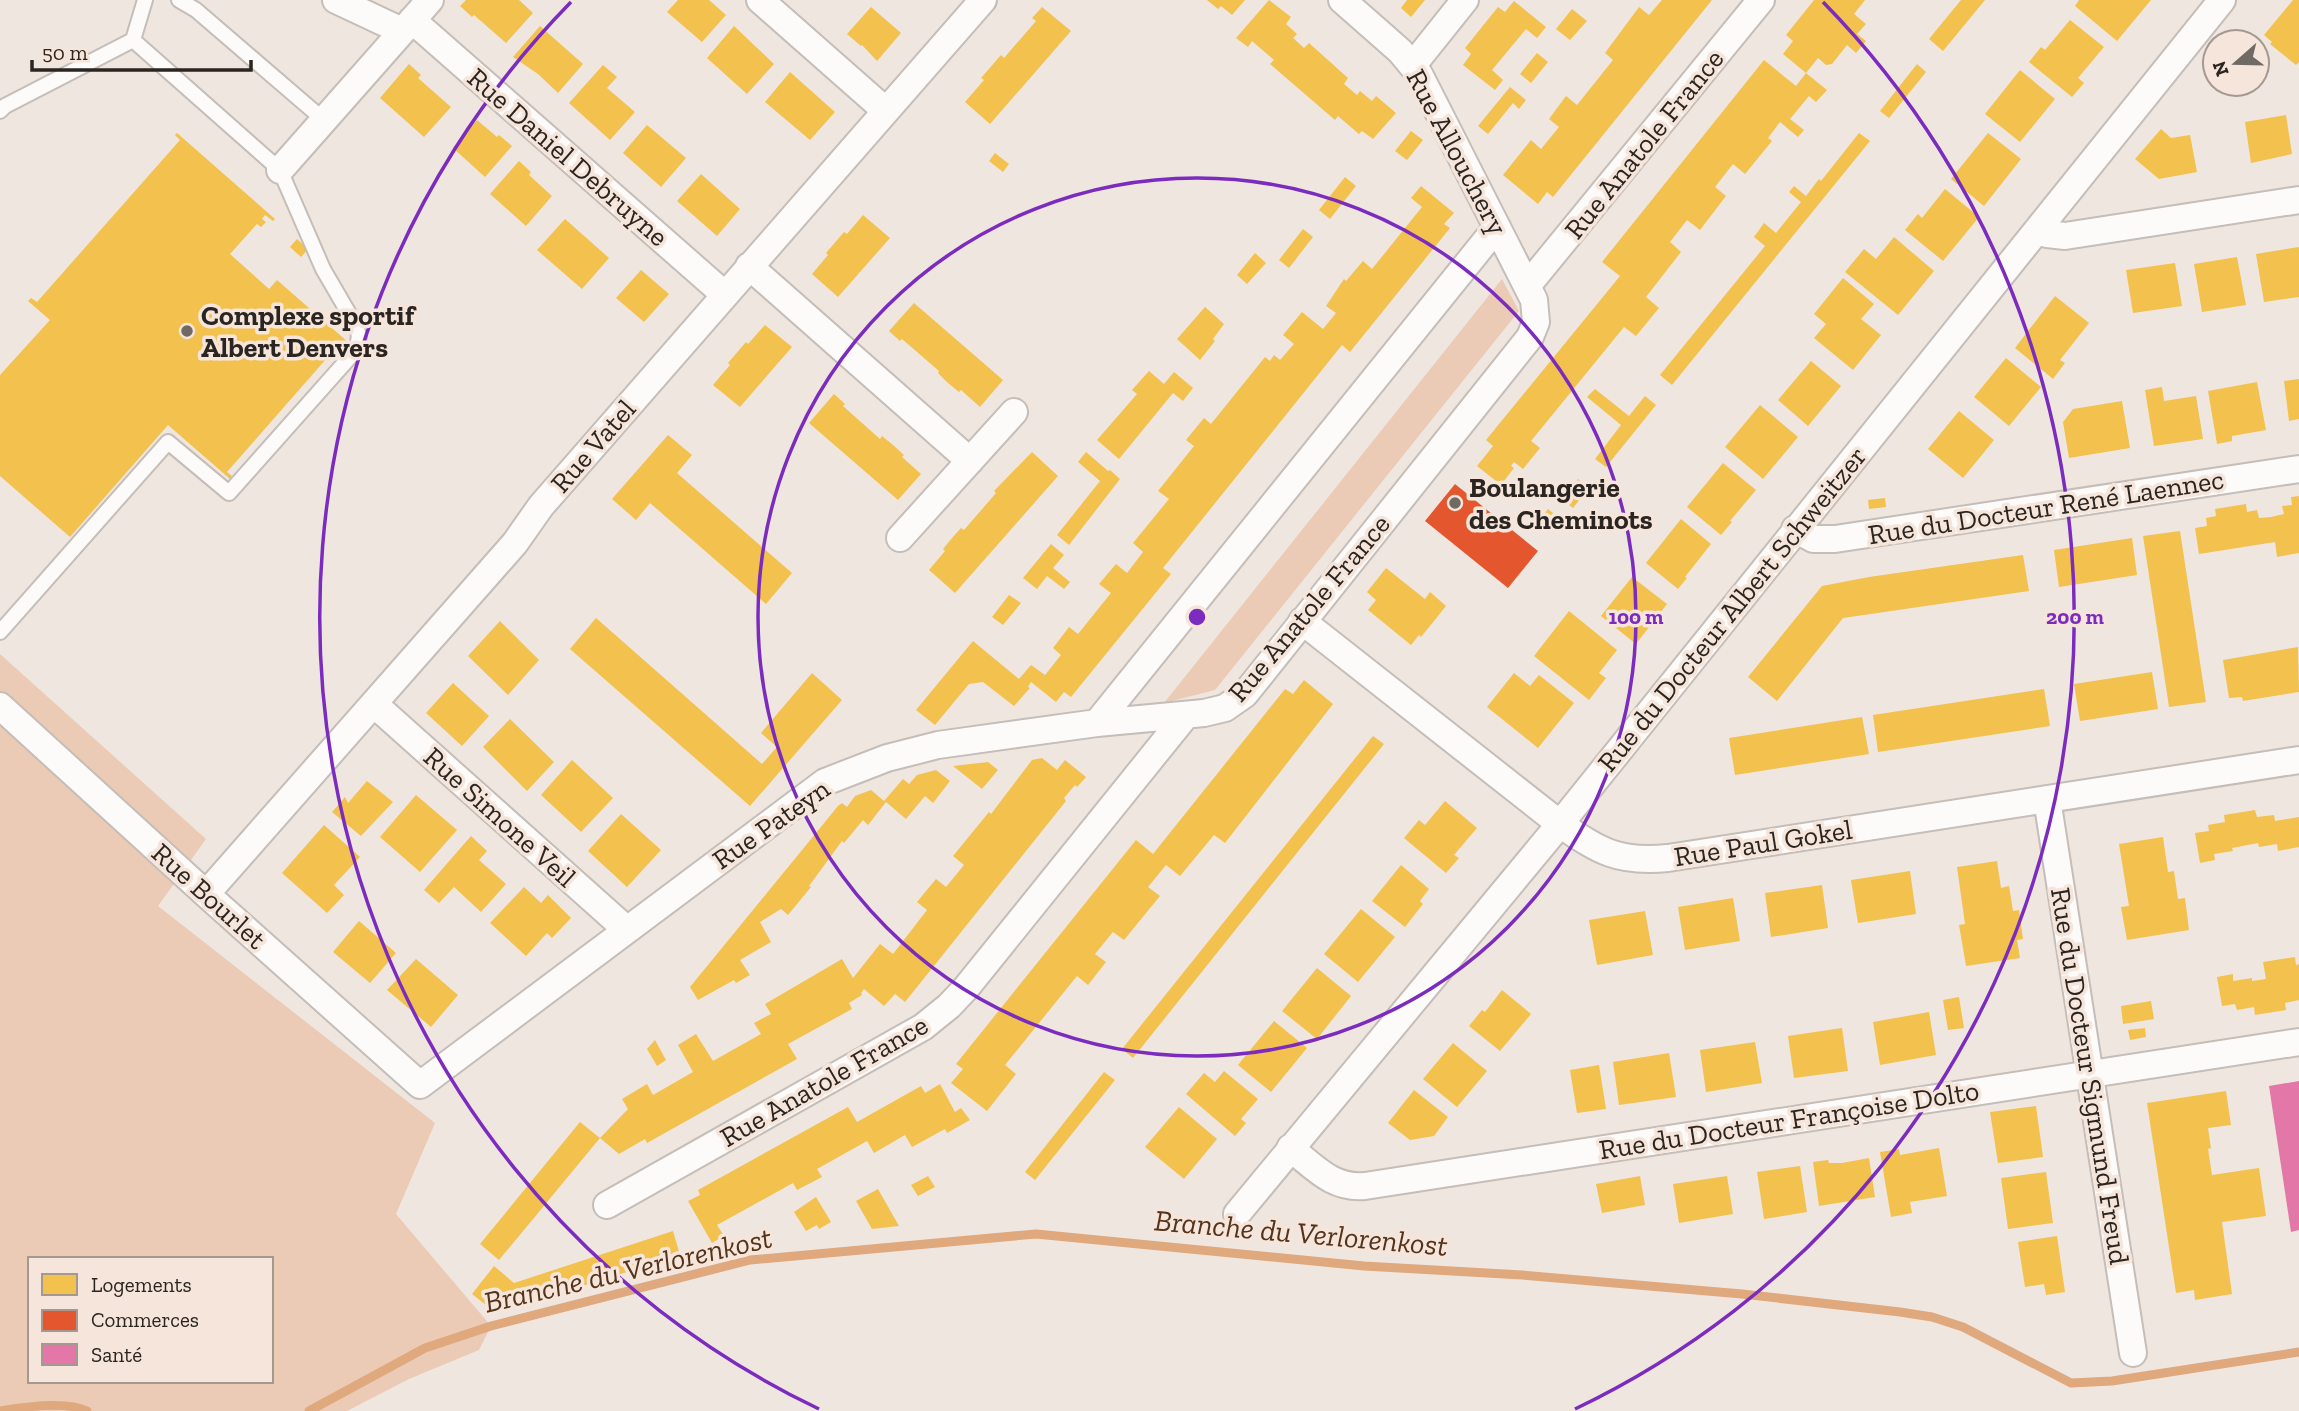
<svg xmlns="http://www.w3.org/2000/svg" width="2299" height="1411" font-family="'Zilla Slab',serif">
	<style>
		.green { fill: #ebcbb5; fill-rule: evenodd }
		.homes { fill: #f2c14e }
		.shops { fill: #e4572e }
		.health { fill: #e377a8 }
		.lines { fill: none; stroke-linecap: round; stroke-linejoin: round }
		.stream { stroke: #e0a87d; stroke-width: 9 }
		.service-casing { stroke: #c4bdb8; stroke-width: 18 }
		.minor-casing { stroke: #c4bdb8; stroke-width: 30 }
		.service { stroke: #fdfbfa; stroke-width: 14 }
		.minor { stroke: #fdfbfa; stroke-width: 26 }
		.ring { fill: none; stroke: #7b2cbf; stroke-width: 3.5 }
		.poi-dot { fill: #706964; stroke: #f5e5da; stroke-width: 2.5 }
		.labels { text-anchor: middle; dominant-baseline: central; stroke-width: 7; stroke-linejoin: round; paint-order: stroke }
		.street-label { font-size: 28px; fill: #2b2521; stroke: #f5e5da }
		.poi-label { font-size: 28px; font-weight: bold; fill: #2b2521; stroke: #f5e5da; text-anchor: start }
		.water-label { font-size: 30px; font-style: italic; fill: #53331b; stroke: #f5e5da }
		.centre { fill: #7b2cbf; stroke: #f5e5da; stroke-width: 3.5 }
		.ring-label { font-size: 21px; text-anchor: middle; font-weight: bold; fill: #7b2cbf; stroke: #f5e5da; stroke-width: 7; stroke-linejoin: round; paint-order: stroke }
	</style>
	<rect width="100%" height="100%" fill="#efe6e0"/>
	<path class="green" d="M1502 279 1519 311 1215 690 1164 703Z
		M0 654 206 839 158 906 435 1123 396 1214 491 1326 479 1350 409 1379 347 1411H0ZM30 1259H271V1381H30Z"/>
	<path class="homes" d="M466 0H519L533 13 506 43 474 15 472 17 460 6Z
		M678 0H709L726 15 702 42 667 12Z
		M1207 0H1245L1232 15 1221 6 1218 9Z
		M1269 0 1291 17 1286 24 1297 34 1293 38 1304 48 1309 43 1348 78 1344 84 1357 95 1360 91 1372 101 1376 96 1396 113 1373 139 1362 131 1359 134 1338 116 1335 120 1270 64 1274 60 1252 41 1248 47 1236 38Z
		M1407 0H1425L1411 17 1401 8Z
		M1662 0H1712L1553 197 1547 192 1538 204 1503 175 1531 140 1541 149 1559 127 1549 119 1566 96 1577 105 1613 60 1605 53 1639 7 1649 15Z
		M1814 0H1865L1854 14 1866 24 1857 34 1866 41 1856 53 1847 45 1832 64 1826 65 1818 58 1806 73 1783 54 1793 41 1786 35Z
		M1961 0H1985L1943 51 1929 39Z
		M2079 0H2151L2117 41 2075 6Z
		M2293 0H2299V62L2296 65 2270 44 2272 42 2264 35Z
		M1514 1 1546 27 1537 38 1526 29 1492 70 1503 80 1495 90 1463 65 1471 54 1465 48 1498 7 1505 12Z
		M871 7 901 33 877 61 862 45 861 46 847 34Z
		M1042 7 1071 31 990 124 965 102 984 80 981 78 1001 55 1004 58 1036 21 1032 18Z
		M1572 9 1587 21 1570 40 1556 29Z
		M2070 20 2104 47 2078 78 2084 83 2072 97 2029 62 2041 47 2045 50Z
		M540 26 583 64 558 93 538 74 513 57Z
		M734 26 774 64 747 94 707 58Z
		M1537 53 1548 62 1531 83 1520 74Z
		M1764 60 1796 86 1806 73 1827 90 1816 102 1809 96 1790 119 1804 130 1798 137 1780 122 1768 138 1772 141 1745 174 1733 164 1715 187 1726 196 1700 230 1687 220 1670 242 1681 252 1646 297 1659 308 1636 336 1624 327 1531 441 1540 448 1523 469 1514 462 1511 466 1514 468 1501 485 1477 466 1493 446 1486 440 1620 276 1602 262Z
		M409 64 421 75 418 78 451 107 424 137 380 98Z
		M1917 64 1926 72 1889 118 1880 111Z
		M603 65 617 77 607 88 635 112 610 140 569 103Z
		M2020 70 2055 99 2020 142 1985 114Z
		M790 72 835 112 810 140 765 102Z
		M1510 87 1526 100 1519 109 1513 103 1488 134 1478 126Z
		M2286 115 2292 154 2251 163 2245 122Z
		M477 120 497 137 499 135 512 146 485 177 453 148Z
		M647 125 686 158 661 187 623 153Z
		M2161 129 2171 138 2190 135 2197 172 2159 179 2135 159Z
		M1411 131 1423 140 1407 160 1395 151Z
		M177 133 275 219 273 221 265 215 262 219 266 222 261 227 257 224 230 254 269 289 277 280 349 343 347 347 341 342 227 472 232 476 230 479 168 425 70 537 0 476V375L50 320 28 301 31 298 37 302 180 140 175 135Z
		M1859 133 1870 141 1672 385 1660 375 1765 246 1754 237 1764 223 1776 233 1801 202 1789 192 1794 186 1806 196 1819 179 1821 181Z
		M1988 133 2021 159 1984 206 1951 179Z
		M995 153 1009 164 1003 172 989 161Z
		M519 161 531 172 529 175 552 196 526 226 490 194Z
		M701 174 740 209 717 236 677 201Z
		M1345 177 1356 186 1330 219 1319 210Z
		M1421 186 1454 213 1444 224 1450 228 1350 352 1342 345 1163 568 1171 574 1071 697 1064 692 1056 702 1031 682 1028 687 1030 688 1014 706 983 682 969 684 935 725 916 710 973 641 1019 679 1031 665 1045 675 1061 655 1053 648 1069 627 1078 634 1111 593 1099 584 1116 564 1127 573 1143 552 1133 543 1169 499 1158 491 1194 446 1186 440 1204 418 1211 424 1265 357 1270 361 1274 355 1280 360 1294 344 1283 335 1302 312 1323 329 1336 313 1326 306 1344 279 1346 281 1363 261 1372 269 1422 207 1411 198Z
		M1945 189 1979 217 1943 261 1905 230 1918 214 1922 218Z
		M863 215 890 238 838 297 812 274 828 255 826 253 844 232 847 234Z
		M565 219 609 258 582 289 537 250Z
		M1303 229 1313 237 1289 268 1279 260Z
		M1894 237 1934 271 1898 315 1845 272 1864 249 1876 259Z
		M297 239 308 249 301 257 290 247Z
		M2299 247V297L2264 302 2256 254Z
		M1255 253 1266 263 1247 284 1237 275Z
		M2237 257 2246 305 2202 312 2194 264Z
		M2175 263 2182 306 2133 313 2126 270Z
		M641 270 669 294 644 322 616 298Z
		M1843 278 1874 304 1861 319 1881 335 1853 370 1814 338 1826 324 1814 314Z
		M2055 296 2089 323 2060 360 2065 363 2053 379 2015 348Z
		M914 303 1003 380 980 407 961 390 959 392 948 383 938 373 939 371 902 339 900 341 889 331Z
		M1205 307 1224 324 1213 339 1215 341 1200 360 1177 339Z
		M765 325 792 347 740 407 713 385 730 365 728 363 746 342 748 344Z
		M2006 358 2041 387 2009 426 1974 397Z
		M1811 361 1841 386 1808 426 1778 400Z
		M1149 371 1164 384 1174 372 1193 388 1183 401 1173 393 1119 459 1097 440 1137 394 1132 390Z
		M2299 379V419L2289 421 2284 381Z
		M2257 382 2266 430 2232 436V441L2217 444 2208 391Z
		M2162 387 2164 401 2196 396 2203 439 2154 446 2145 390Z
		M1595 389 1629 416 1645 396 1656 405 1606 467 1595 459 1621 425 1587 397Z
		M834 394 845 404 843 406 880 439 882 436 893 445 904 455 902 457 921 474 898 500 809 423Z
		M2122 401 2130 448 2069 458 2063 422 2073 409Z
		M1760 405 1798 437 1763 479 1725 447Z
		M1959 411 1994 440 1963 478 1928 449Z
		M668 435 692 455 677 473 792 573 766 604 650 503 636 520 612 499Z
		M1032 452 1058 476 955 593 929 570 945 551 943 549 952 538 961 528 964 530 996 493 994 491Z
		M1086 452 1108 471 1110 470 1120 479 1069 545 1057 535 1100 481 1078 462Z
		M1723 463 1756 490 1730 521 1732 522 1721 535 1687 507Z
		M1578 479 1589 488 1573 508 1562 500Z
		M2299 496V553L2277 557 2275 542 2199 554 2195 528 2207 526 2206 518 2216 516 2215 509 2246 504 2247 512 2257 510 2259 518 2271 517 2284 514 2282 506 2292 505 2291 497Z
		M1885 498 1886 507 1869 509 1868 500Z
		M1548 509 1563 521 1556 529 1541 518Z
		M1681 519 1711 544 1685 577 1687 578 1678 589 1646 563Z
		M2180 531 2206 702 2169 707 2143 536Z
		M2132 538 2137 575 2059 587 2054 550Z
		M1051 544 1064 555 1053 568 1070 582 1064 589 1047 576 1037 589 1023 578Z
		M2023 555 2029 591 1843 618 1777 701 1748 677 1822 586 1869 577Z
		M1386 568 1425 599 1430 592 1446 606 1421 637 1419 635 1411 645 1368 610 1376 600 1367 592Z
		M1632 577 1667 604 1636 644 1601 616Z
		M1009 595 1021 603 1003 625 992 617Z
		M1569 611 1617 650 1599 673 1606 678 1589 700 1534 656Z
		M596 618 762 764 777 747 761 733 812 673 842 700 750 806 570 649Z
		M500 621 539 660 508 695 468 656Z
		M2298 647 2299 692 2243 701 2242 697 2229 698 2223 660Z
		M2152 672 2158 709 2080 721 2074 684Z
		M1514 673 1530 686 1539 675 1574 703 1538 748 1487 707Z
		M1304 680 1333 704 1225 843 1214 835 1180 876 1166 865 1148 887 1160 896 1124 940 1113 932 1095 954 1106 962 1088 985 1077 976 1005 1065 1016 1074 987 1111 951 1083 963 1069 956 1064 1136 840 1153 854 1285 689 1293 694Z
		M453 683 489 716 462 746 426 713Z
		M2044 689 2050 726 1878 752 1873 715Z
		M1862 717 1869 754 1735 775 1729 738Z
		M510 719 554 762 527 791 483 747Z
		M1373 736 1384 744 1133 1058 1122 1049Z
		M1042 758 1057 770 1065 760 1086 777 1077 787 1075 785 1064 798 1066 801 905 1002 895 994 884 1006 864 989 861 993 862 995 849 1003 852 1009 788 1044 797 1059 647 1143 645 1139 619 1154 600 1138 628 1109 622 1099 647 1084 653 1095 693 1072 678 1045 696 1034 713 1061 761 1034 754 1023 771 1014 765 1004 842 959 853 978 880 944 893 954 927 910 917 902 936 879 946 887 964 865 953 856 989 812 991 814 1032 760Z
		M572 760 613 798 581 832 541 795Z
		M988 762 998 770 982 789 953 766Z
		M936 770 950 781 933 803 925 796 906 819 886 802 868 825 863 820 844 843 842 841 809 886 811 887 788 915 781 909 760 922 771 942 740 960 750 975 736 983 734 980 698 1000 690 987 838 806 842 803 847 807 855 796 871 790 884 801 903 779 909 784 917 775Z
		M367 781 393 802 361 836 332 812 345 797 348 803Z
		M416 795 457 830 420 872 380 837Z
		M1445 801 1477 828 1454 855 1459 858 1446 873 1404 838 1419 820 1425 825Z
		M2255 810 2257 817 2274 815 2275 821 2299 817V847L2278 851 2277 844 2259 847 2258 843 2232 848 2233 851 2214 854 2215 860 2200 863 2195 833 2209 831 2208 825 2225 822 2224 815Z
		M621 814 661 850 627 887 588 851Z
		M324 825 360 857 334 885 344 895 327 913 282 873Z
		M471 836 487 851 479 860 506 884 481 912 454 887 439 903 424 890Z
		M2163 837 2168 872 2174 871 2178 899 2185 898 2189 930 2127 940 2121 907 2129 906 2119 844Z
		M1997 861 2001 888 2009 886 2013 911 2019 910 2023 939 2017 940 2020 958 1966 966 1959 925 1965 924 1957 867Z
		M1401 865 1429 889 1420 901 1423 904 1405 927 1372 901Z
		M1910 871 1916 914 1858 923 1851 880Z
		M1822 885 1828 928 1771 937 1765 893Z
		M524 887 541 903 548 895 571 918 552 938 547 933 526 956 490 923Z
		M1733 898 1740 941 1685 950 1678 907Z
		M1361 909 1395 937 1358 982 1324 954Z
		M1645 911 1653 955 1597 965 1589 920Z
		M359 921 396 953 370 983 333 952Z
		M2295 957 2296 965 2299 964V1000L2285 1003 2286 1010 2255 1015 2254 1007 2237 1010 2235 1004 2222 1006 2217 977 2233 974V981L2252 978V981L2266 979 2263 962Z
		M416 959 458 995 431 1027 387 990Z
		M1317 968 1351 996 1317 1039 1282 1011Z
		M1502 990 1531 1014 1500 1051 1469 1026 1482 1010 1485 1012Z
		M1959 997 1964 1028 1948 1030 1943 1000Z
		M2151 1001 2154 1019 2123 1024 2121 1006Z
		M1929 1012 1936 1055 1880 1065 1873 1022Z
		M1274 1021 1307 1048 1271 1092 1238 1065Z
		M1842 1028 1848 1071 1794 1078 1788 1036Z
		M2145 1028 2146 1037 2130 1040 2128 1030Z
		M655 1040 666 1060 657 1066 647 1049Z
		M1755 1042 1762 1083 1706 1092 1700 1050Z
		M1453 1043 1487 1071 1457 1107 1423 1079Z
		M1669 1053 1676 1097 1619 1105 1613 1062Z
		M1599 1065 1606 1109 1577 1113 1570 1070Z
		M1224 1071 1258 1099 1241 1119 1246 1123 1235 1136 1186 1094 1204 1073 1215 1082Z
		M1104 1072 1115 1080 1035 1180 1025 1172Z
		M940 1084 955 1112 961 1108 970 1120 947 1133 945 1129 912 1147 905 1135 874 1153 867 1141 817 1169 822 1177 797 1190 793 1183 717 1225 724 1236 712 1243 688 1201 700 1195 698 1190 848 1107 857 1122 921 1086 925 1093Z
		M1414 1090 1448 1117 1434 1136 1410 1140 1388 1123Z
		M2226 1091 2231 1125 2208 1128 2211 1148 2208 1149 2212 1175 2259 1168 2266 1216 2222 1222 2232 1294 2195 1300 2194 1290 2176 1293 2147 1103Z
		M2036 1106 2043 1157 1998 1163 1990 1112Z
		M1179 1107 1217 1139 1184 1179 1145 1147Z
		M580 1122 600 1138 499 1260 480 1244Z
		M1939 1148 1947 1196 1910 1202 1912 1213 1891 1217 1880 1152 1899 1149 1900 1155Z
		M1869 1158 1875 1197 1819 1206 1813 1162 1828 1160 1829 1163H1842Z
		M1800 1166 1807 1212 1764 1219 1757 1172Z
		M2046 1172 2053 1223 2008 1229 2001 1178Z
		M928 1176 935 1187 918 1196 911 1185Z
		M1640 1176 1645 1205 1602 1213 1596 1184Z
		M1727 1176 1733 1214 1679 1223 1673 1184Z
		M878 1189 899 1226 872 1229 856 1201Z
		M816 1197 831 1222 819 1229 817 1225 806 1231 794 1212Z
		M673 1231 680 1255 508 1310 499 1302 492 1310 472 1294 494 1266 514 1283Z
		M2057 1236 2065 1292 2046 1295 2044 1284 2025 1287 2018 1242Z"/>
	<path class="shops" d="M1455 484 1538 551 1508 588 1425 521Z"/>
	<path class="health" d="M2299 1081V1230L2291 1232 2269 1086Z"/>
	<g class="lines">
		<path class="stream" d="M0 1411C23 1407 67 1401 87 1411
			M309 1411 425 1348 491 1326 750 1260 1036 1234 1364 1266 1522 1275 1742 1294 1900 1312 1932 1317 1963 1327 2071 1383 2112 1381 2299 1352"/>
		<g class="service-casing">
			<path id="service" d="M179 0 196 10 325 121
				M133 40 145 0
				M0 111 5 106 133 40 280 170 323 269 355 324 359 335 357 349 229 493 168 442 0 632"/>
		</g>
		<g class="minor-casing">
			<path id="minor" d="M336 0 402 31
				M760 0 886 111
				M412 20 724 294
				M1413 65 1465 0
				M280 170 430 0
				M2039 228 2047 234 2065 236 2299 200
				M749 266 970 461
				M1527 286 1761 0
				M1795 529 1813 539H1835L2299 469
				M900 538 1014 412
				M1302 621 1560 824C1599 851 1618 863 1668 858L2299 760
				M374 704 627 930
				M0 706 206 894 420 1085 825 782 887 758 938 745 1097 723 1204 713 1225 708 1245 694 1530 337 1536 322 1534 300 1419 74 1400 51 1342 0
				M1097 723 1497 227
				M2047 799 2133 1353
				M206 894 515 543 541 506 983 0
				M1290 1148C1315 1167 1332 1189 1365 1186L2299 1042
				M607 1205 923 1027 949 1006 966 988 1186 715
				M1237 1214 1560 824 2222 0"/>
		</g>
		<use href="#service" class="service"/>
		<use href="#minor" class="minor"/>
	</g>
	<g class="ring">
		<circle cx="1197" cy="617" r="439"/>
		<path d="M819 1409A878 878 0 0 1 571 2M1823 2A878 878 0 0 1 1575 1409"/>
	</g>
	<g class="poi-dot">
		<circle cx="187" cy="331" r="7"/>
		<circle cx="1455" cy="503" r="7"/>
	</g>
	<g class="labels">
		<g class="street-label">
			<text transform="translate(1644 144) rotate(-51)">Rue Anatole France</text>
			<text transform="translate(1457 152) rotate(62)">Rue Allouchery</text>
			<text transform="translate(568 157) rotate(41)">Rue Daniel Debruyne</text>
			<text transform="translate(593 446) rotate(-49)">Rue Vatel</text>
			<text transform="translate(2046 507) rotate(-9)">Rue du Docteur René Laennec</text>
			<text transform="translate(1309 608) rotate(-50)">Rue Anatole France</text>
			<text transform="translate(1732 609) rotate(-51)">Rue du Docteur Albert Schweitzer</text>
			<text transform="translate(500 817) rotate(42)">Rue Simone Veil</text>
			<text transform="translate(771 824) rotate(-35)">Rue Pateyn</text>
			<text transform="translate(1763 843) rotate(-9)">Rue Paul Gokel</text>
			<text transform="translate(209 896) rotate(42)">Rue Bourlet</text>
			<text transform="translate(2090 1076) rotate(81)">Rue du Docteur Sigmund Freud</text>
			<text transform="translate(824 1081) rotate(-30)">Rue Anatole France</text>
			<text transform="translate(1789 1120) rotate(-9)">Rue du Docteur Françoise Dolto</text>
		</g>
		<g class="poi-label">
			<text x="201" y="315">Complexe sportif<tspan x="201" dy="32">Albert Denvers</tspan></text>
			<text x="1469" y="487">Boulangerie<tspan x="1469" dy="32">des Cheminots</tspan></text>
		</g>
		<g class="water-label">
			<text transform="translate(1301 1233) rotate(5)">Branche du Verlorenkost</text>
			<text transform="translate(628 1270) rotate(-13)">Branche du Verlorenkost</text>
		</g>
	</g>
	<circle cx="1197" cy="617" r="10" class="centre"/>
	<g class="ring-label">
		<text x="1636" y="624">100 m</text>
		<text x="2075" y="624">200 m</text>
	</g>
	<rect x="28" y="1257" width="245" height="126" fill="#f5e5da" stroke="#a49890" stroke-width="2"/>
	<rect x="42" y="1274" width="35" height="21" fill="#f2c14e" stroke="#a49890" stroke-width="2"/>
	<text x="91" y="1292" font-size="21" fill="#2b2521">Logements</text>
	<rect x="42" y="1310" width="35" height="21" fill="#e4572e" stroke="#a49890" stroke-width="2"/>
	<text x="91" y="1327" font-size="21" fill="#2b2521">Commerces</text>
	<rect x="42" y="1344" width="35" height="21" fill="#e377a8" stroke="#a49890" stroke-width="2"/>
	<text x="91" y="1362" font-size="21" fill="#2b2521">Santé</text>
	<g transform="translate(2236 63) rotate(250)"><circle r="33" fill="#f5e5da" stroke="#a49890" stroke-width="2"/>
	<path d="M0-5L12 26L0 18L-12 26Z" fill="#706964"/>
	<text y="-10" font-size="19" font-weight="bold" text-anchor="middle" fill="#2b2521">N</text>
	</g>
	<path d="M32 60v10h219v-10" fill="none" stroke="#2b2521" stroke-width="3.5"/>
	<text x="42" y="60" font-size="21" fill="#2b2521" stroke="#f5e5da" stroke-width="5" paint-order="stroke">50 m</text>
</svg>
